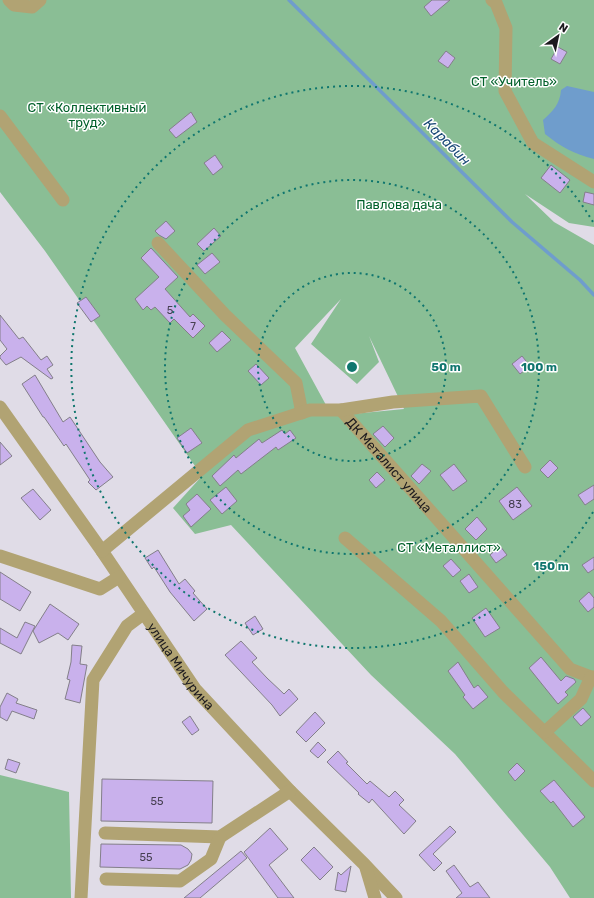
<svg xmlns="http://www.w3.org/2000/svg" width="594" height="898" font-family="Rubik,sans-serif">
	<style>
		.green { fill: #8abe95; fill-rule: evenodd }
		.water { fill: #6f9dcc }
		.lines { fill: none; stroke-linecap: round; stroke-linejoin: round }
		.stream { stroke: #6f9dcc; stroke-width: 3.5 }
		.building { fill: #c9b1ec; stroke: #837f89 }
		.minor { stroke: #b1a373; stroke-width: 13 }
		.ring { fill: none; stroke: #0f766e; stroke-width: 2; stroke-dasharray: 2 4 }
		.labels { text-anchor: middle; dominant-baseline: central; stroke-width: 3; stroke-linejoin: round; paint-order: stroke }
		.number-label { font-size: 11px; fill: #474052 }
		.park-label { font-size: 13px; fill: #00602a; stroke: #fff }
		.street-label { font-size: 13px; fill: #1c1a1e; stroke: #fff }
		.water-label { font-size: 14px; font-style: italic; fill: #174775; stroke: #fff }
		.centre { fill: #0f766e; stroke: #fff; stroke-width: 2 }
		.ring-label { font-size: 12px; text-anchor: middle; font-weight: bold; fill: #0f766e; stroke: #fff; stroke-width: 3; stroke-linejoin: round; paint-order: stroke }
	</style>
	<rect width="100%" height="100%" fill="#e0dce7"/>
	<path class="green" d="M0 0H594V227L569 223 525 194 554 222 594 245V898H570L550 867 455 754 371 675 231 525 195 534 173 508 202 476 45 251 0 192ZM341 299 311 344 357 384 379 362 369 336 404 409 332 416 295 348Z
		M0 775 69 792 71 898H0Z"/>
	<path class="water" d="M567 86 594 92V159C574 154 561 147 545 134L543 120C553 111 560 104 561 90Z"/>
	<g class="lines">
		<path class="stream" d="M289 0 512 222 580 280 594 295"/>
	</g>
	<path class="building" d="M432 0H450L431 16 424 7Z
		M558 47 567 52 560 64 551 59Z
		M446 51 455 58 448 68 438 61Z
		M191 112 197 122 176 138 169 130Z
		M215 155 223 167 213 175 204 163Z
		M551 165 570 180 560 193 541 178Z
		M585 192 594 194V205L583 202Z
		M166 221 175 231 166 239 159 235 155 231Z
		M214 228 221 236 204 251 197 244Z
		M151 248 178 277 165 289 190 317 193 314 205 326 193 338 174 319 170 323 155 307 151 310 147 306 143 310 135 299 159 277 141 258Z
		M212 253 220 262 205 274 197 265Z
		M86 297 100 316 91 322 77 303Z
		M0 315 19 339 23 337 41 360 47 356 53 365 47 369 53 378 51 379 21 357 6 365 0 358V356L7 349 0 340Z
		M222 331 231 340 217 352 209 343Z
		M522 356 530 366 520 374 512 364Z
		M256 364 269 378 261 385 248 371Z
		M35 375 63 422 70 417 100 462 113 477 96 490 88 482 90 480 66 444 64 446 44 417H43L22 384Z
		M383 426 394 438 385 447 373 434Z
		M191 428 202 443 187 453 177 438Z
		M282 430 285 434 290 430 296 438 278 450 276 447 241 474 238 470 220 486 212 476 234 455 236 458 259 439 262 443Z
		M0 442 12 456 0 465Z
		M550 460 558 468 548 478 540 470Z
		M422 464 431 471 419 484 411 476Z
		M454 464 467 481 453 491 440 475Z
		M377 472 385 480 376 488 369 480Z
		M594 485V499L585 505 578 495Z
		M226 487 237 501 222 514 210 500Z
		M517 487 532 506 513 520 499 501Z
		M33 489 51 510 40 520 21 498Z
		M197 494 211 509 191 527 183 516 190 510 186 504Z
		M477 517 487 529 476 540 465 529Z
		M500 546 507 555 496 563 490 555Z
		M158 550 179 584 185 579 195 591 193 593 207 609 194 621 170 592 154 567 152 569 145 558Z
		M594 557V569L588 573 582 565Z
		M451 559 461 570 453 577 443 566Z
		M0 572 31 592 20 611 0 599Z
		M469 574 478 587 469 593 460 581Z
		M589 592 594 598V607L588 612 579 601Z
		M50 604 79 624 68 640 58 633 39 643 33 631Z
		M486 608 500 628 485 637 472 618Z
		M255 616 263 629 253 635 245 623Z
		M25 622 35 626 21 654 0 643V628L17 638Z
		M241 641 257 658 252 662 267 678 284 694 289 689 298 699 280 716 272 705 225 655Z
		M72 645 82 646 80 664 87 665 80 703 65 699 70 680 67 679 71 662Z
		M541 657 561 681 566 676 574 679 576 682 565 692 568 695 558 704 529 668Z
		M458 662 474 688 478 685 488 697 473 709 463 697 465 695 448 671Z
		M7 693 18 699 16 703 37 710 34 719 12 711 7 721 0 717V707Z
		M583 708 591 717 581 726 573 717Z
		M315 712 325 723 306 742 296 732Z
		M190 716 199 730 192 735 182 722Z
		M318 742 326 750 318 758 310 751Z
		M338 751 348 762 346 763 367 784 370 781 389 797 395 791 404 800 399 805 416 821 404 834 372 799 369 803 358 794 359 793 327 762Z
		M8 759 20 763 16 773 5 769Z
		M517 763 525 771 515 781 508 772Z
		M102 779 213 781 212 823 101 821Z
		M554 780 585 817 573 827 553 801 551 803 540 791Z
		M450 826 456 832 433 854 442 863 434 871 419 855Z
		M270 828 288 849 269 865 294 898H278L244 852Z
		M101 844 181 845 188 849 192 854 191 860 188 865 180 869 100 867Z
		M314 847 333 867 320 880 301 860Z
		M241 851 247 858 200 898H184Z
		M454 865 470 887 478 882 490 898H456L462 893 446 871Z
		M351 866 346 892 335 890 338 872 341 875Z"/>
	<g class="lines">
		<g class="minor">
			<path d="M9 0 14 5 32 7 40 0"/>
			<path d="M492 0 496 3 506 28 505 91 533 143 594 182"/>
			<path d="M0 116 63 200"/>
			<path d="M158 243 225 315 296 383 302 413"/>
			<path id="s1" d="M0 407 102 551 195 689 290 791 365 865 396 898"/>
			<path id="s2" d="M341 410 570 669 591 677H594"/>
			<path d="M345 538 441 621 503 692 594 781"/>
			<path d="M102 551 248 430 310 410H341L393 402 481 396 525 467"/>
			<path d="M0 556 100 589 119 577"/>
			<path d="M545 732 581 699 591 677"/>
			<path d="M105 833 220 837 290 791"/>
			<path d="M366 868 375 898"/>
			<path d="M106 879 180 881 211 859 220 837"/>
			<path d="M81 898 93 680 127 626 143 614"/>
		</g>
	</g>
	<g class="ring">
		<circle cx="352" cy="367" r="94"/>
		<circle cx="352" cy="367" r="187"/>
		<path d="M593 512A281 281 0 1 1 593 222"/>
	</g>
	<g class="labels">
		<g class="number-label">
			<text x="170" y="310">5</text>
			<text x="193" y="326">7</text>
			<text x="515" y="504">83</text>
			<text x="157" y="801">55</text>
			<text x="146" y="857">55</text>
		</g>
		<g class="park-label">
			<text x="514" y="81">СТ «Учитель»</text>
			<text x="87" y="107">СТ «Коллективный<tspan x="87" dy="15">труд»</tspan></text>
			<text x="399" y="204">Павлова дача</text>
			<text x="449" y="547">СТ «Металлист»</text>
		</g>
		<g class="street-label">
			<text stroke="none"><textPath href="#s2" startOffset="73">ДК Металист улица</textPath></text>
			<text stroke="none"><textPath href="#s1" startOffset="316">улица Мичурина</textPath></text>
		</g>
		<g class="water-label">
			<text transform="translate(447 142) rotate(45)">Карабин</text>
		</g>
	</g>
	<circle cx="352" cy="367" r="6" class="centre"/>
	<g class="ring-label">
		<text x="446" y="371">50 m</text>
		<text x="539" y="371">100 m</text>
		<text x="551" y="570">150 m</text>
	</g>
	<g transform="translate(558 36) rotate(33)" stroke="#ffffff" stroke-width="3" paint-order="stroke">
	<path d="M0-3L7 15L0 10L-7 15Z" fill="#1c1a1e"/>
	<text y="-6" font-size="11" font-weight="bold" text-anchor="middle" fill="#1c1a1e">N</text>
	</g>
</svg>
